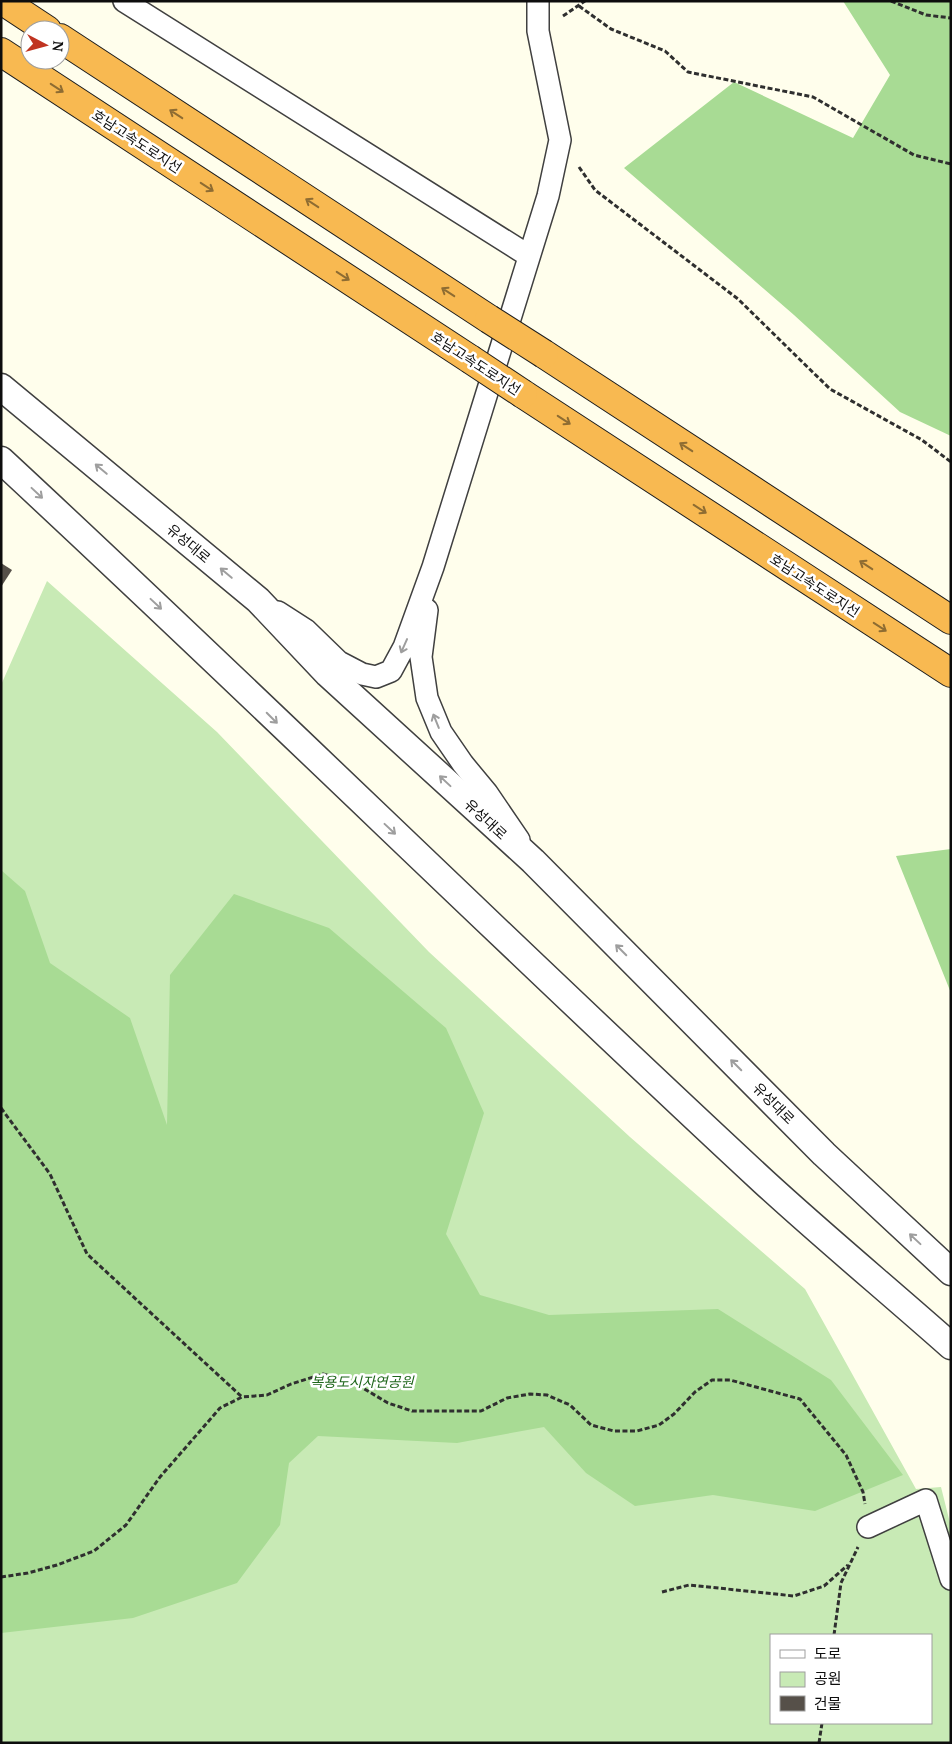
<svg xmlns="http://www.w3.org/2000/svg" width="952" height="1744" font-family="'PT Serif','Noto Sans KR',serif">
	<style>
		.green { fill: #c8eab5; fill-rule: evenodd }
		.forest { fill: #a8db94 }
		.building { fill: #565049 }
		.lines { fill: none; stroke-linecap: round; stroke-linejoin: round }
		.minor-casing { stroke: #404040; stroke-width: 24 }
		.tertiary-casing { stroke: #404040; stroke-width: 29 }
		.motorway-casing { stroke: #1e1e1e; stroke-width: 30 }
		.path { stroke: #2f2f2f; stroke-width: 3; stroke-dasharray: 5 2.5; stroke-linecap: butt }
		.minor { stroke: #fff; stroke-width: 21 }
		.tertiary { stroke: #fff; stroke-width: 26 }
		.motorway { stroke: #f8b951; stroke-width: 28 }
		.motorway-bridge-casing { stroke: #1e1e1e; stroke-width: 30; stroke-linecap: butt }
		.motorway-bridge { stroke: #f8b951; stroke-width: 28 }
		.oneway { stroke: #8e6c32 }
		.oneway2 { stroke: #9e9e9e }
		.labels { text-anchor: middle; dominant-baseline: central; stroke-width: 5; stroke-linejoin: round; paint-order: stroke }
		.street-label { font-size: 14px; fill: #0d0d0d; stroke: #fff }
		.park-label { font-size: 14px; font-style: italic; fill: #1f661b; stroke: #fff }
	</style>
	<rect width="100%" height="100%" fill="#fffeec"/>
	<path class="green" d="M47 581 217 732 429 952 630 1137 805 1289 916 1489 941 1487 951 1527V1743H1V685ZM771 1635H931V1723H771Z"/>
	<path class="forest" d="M843 1H951V436L900 412 794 315 624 168 734 82 853 138 890 75Z
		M951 849V993L896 856Z
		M1 870 25 891 50 963 130 1018 167 1125 170 975 234 894 329 928 446 1028 484 1113 446 1234 480 1295 549 1315 718 1309 831 1380 903 1475 815 1511 713 1495 635 1506 586 1473 544 1427 457 1443 318 1436 289 1463 280 1525 237 1583 133 1618 1 1633Z"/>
	<path class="building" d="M1 563 12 570 1 587Z"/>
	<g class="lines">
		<g class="minor-casing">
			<path id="minor" d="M124 1 529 256
				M427 610 421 657 427 698 441 732 463 764 487 793 519 840
				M278 612 306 630 339 662 362 674 376 677 391 671 404 647 433 567 548 196 560 140 538 31V1
				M868 1527 926 1500 951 1579"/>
		</g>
		<g class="tertiary-casing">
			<path id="tertiary" d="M1 387 258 600 328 674 533 861 824 1154 951 1272
				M1 460C258 698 507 944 764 1182 825 1238 889 1291 951 1346"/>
		</g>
		<g class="motorway-casing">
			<path id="motorway" d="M3 1 47 30
				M60 38 489 319
				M1 52 470 359
				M544 354 951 620
				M523 394 951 673"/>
		</g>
		<path class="path" d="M891 1 926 15 951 18
			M579 6 611 29 665 51 688 72 813 97 914 155 951 164
			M563 16 585 1
			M579 167 595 190 738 299 830 389 922 440 951 462
			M1 1108 50 1174 87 1254 242 1397
			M1 1577 28 1573 57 1565 94 1551 126 1525 160 1477 220 1408 242 1397 267 1395 291 1384 323 1374 351 1381 388 1403 412 1411H481L507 1398 530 1394 547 1395 570 1405 591 1425 614 1431H637L659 1425 674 1414 695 1392 712 1380H730L800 1399 846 1455 863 1492 865 1504
			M662 1592 689 1585 794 1596 824 1586 848 1565
			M834 1635 841 1583 858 1547
			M819 1743 822 1723"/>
		<use href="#minor" class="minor"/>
		<use href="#tertiary" class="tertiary"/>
		<use href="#motorway" class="motorway"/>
		<g class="motorway-bridge-casing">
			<path id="motorway-bridge" d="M489 319 544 354
				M470 359 523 394"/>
		</g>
		<use href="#motorway-bridge" class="motorway-bridge"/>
	</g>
	<defs><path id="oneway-shaft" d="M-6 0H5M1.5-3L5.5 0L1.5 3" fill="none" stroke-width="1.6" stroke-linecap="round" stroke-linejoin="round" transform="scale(1.25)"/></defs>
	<g class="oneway">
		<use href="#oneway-shaft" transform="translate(57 88) rotate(33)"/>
		<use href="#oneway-shaft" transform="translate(176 114) rotate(-147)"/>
		<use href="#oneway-shaft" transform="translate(207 187) rotate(33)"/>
		<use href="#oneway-shaft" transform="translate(312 203) rotate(-147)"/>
		<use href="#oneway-shaft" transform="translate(343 276) rotate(33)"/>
		<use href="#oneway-shaft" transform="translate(448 292) rotate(-147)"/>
		<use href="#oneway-shaft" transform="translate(564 420) rotate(33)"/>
		<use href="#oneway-shaft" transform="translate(686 447) rotate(-147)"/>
		<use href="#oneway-shaft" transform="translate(700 509) rotate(33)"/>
		<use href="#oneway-shaft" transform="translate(866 565) rotate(-147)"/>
		<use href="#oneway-shaft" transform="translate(880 627) rotate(33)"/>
	</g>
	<g class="oneway2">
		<use href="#oneway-shaft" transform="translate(101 469) rotate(-140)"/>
		<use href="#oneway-shaft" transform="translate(37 493) rotate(43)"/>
		<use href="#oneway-shaft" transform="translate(226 573) rotate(-140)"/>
		<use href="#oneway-shaft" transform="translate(156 604) rotate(43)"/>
		<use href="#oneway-shaft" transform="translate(404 646) rotate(114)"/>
		<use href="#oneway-shaft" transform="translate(272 718) rotate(45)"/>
		<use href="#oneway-shaft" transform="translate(436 721) rotate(-112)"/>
		<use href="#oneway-shaft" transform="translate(445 781) rotate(-137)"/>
		<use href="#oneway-shaft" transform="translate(390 829) rotate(43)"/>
		<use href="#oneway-shaft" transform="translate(621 950) rotate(-135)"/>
		<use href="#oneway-shaft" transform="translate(736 1065) rotate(-135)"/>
		<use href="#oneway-shaft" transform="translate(915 1239) rotate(-137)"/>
	</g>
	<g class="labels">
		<g class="street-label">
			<text transform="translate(137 141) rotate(33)">호남고속도로지선</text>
			<text transform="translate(476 363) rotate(33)">호남고속도로지선</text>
			<text transform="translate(189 543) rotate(40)">유성대로</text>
			<text transform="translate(815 585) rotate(33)">호남고속도로지선</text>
			<text transform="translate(486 819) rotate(43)">유성대로</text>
			<text transform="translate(774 1103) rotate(45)">유성대로</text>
		</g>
		<g class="park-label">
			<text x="362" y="1381">복용도시자연공원</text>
		</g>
	</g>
	<rect width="952" height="1744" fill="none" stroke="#0d0d0d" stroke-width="5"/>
	<rect x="770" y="1634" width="162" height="90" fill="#ffffff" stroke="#9e9e9e"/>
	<rect x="780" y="1650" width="25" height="8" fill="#ffffff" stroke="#9e9e9e"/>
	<text x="814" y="1659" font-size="15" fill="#0d0d0d">도로</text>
	<rect x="780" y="1672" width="25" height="15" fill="#c8eab5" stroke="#9e9e9e"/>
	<text x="814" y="1684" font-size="15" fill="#0d0d0d">공원</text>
	<rect x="780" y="1696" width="25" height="15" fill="#565049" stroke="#9e9e9e"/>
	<text x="814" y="1709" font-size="15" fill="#0d0d0d">건물</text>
	<g transform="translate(45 45) rotate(96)"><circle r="24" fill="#ffffff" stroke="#9e9e9e"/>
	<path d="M0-4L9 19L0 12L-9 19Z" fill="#c03421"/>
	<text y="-8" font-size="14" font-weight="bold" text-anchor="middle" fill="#0d0d0d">N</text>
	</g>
</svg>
